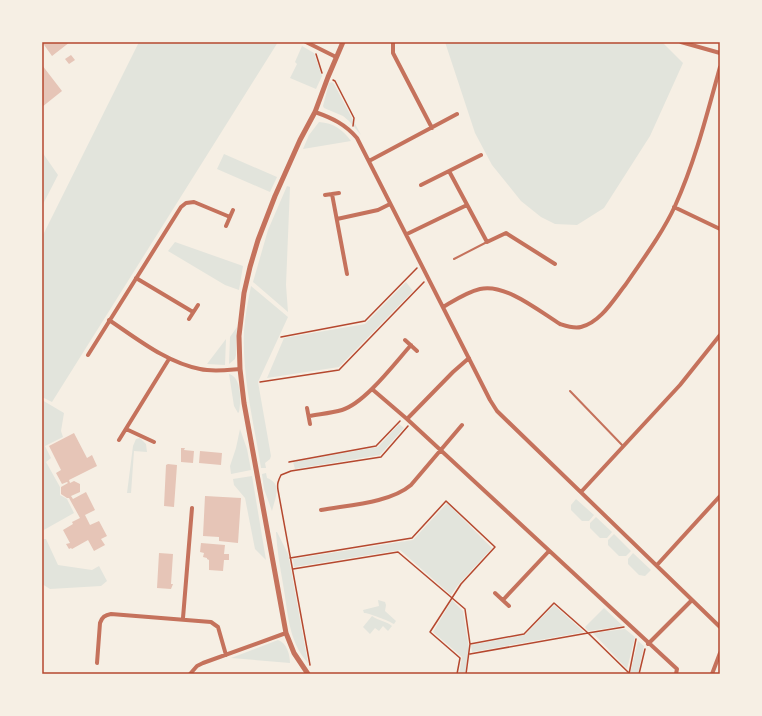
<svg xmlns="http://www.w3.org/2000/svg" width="762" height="716" font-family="'Sofia Sans Condensed',sans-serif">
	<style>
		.green { fill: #e2e4dc }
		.building { fill: #e6c5b7 }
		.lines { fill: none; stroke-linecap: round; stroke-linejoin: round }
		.path { stroke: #b5482f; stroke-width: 1.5 }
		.service { stroke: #c5725c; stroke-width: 2 }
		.minor { stroke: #c5725c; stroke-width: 4 }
		.tertiary { stroke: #c5725c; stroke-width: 5 }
		.neatline { fill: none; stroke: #b5482f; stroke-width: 1.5 }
	</style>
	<rect width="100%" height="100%" fill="#f6efe4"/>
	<path class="green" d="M139 42H278L52 402 42 397V237Z
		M445 42H662L683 63 650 136 604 208 577 225 555 224 541 217 521 201 492 165 475 133Z
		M302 46 314 53 322 76 316 89 290 78 297 64 295 62Z
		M332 82 334 84 361 135 349 121 343 116 324 108 323 106 329 83Z
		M319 122C334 123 343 130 351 141L303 149 309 135Z
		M42 152 58 175 42 206Z
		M224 154 277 177 270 192 217 169Z
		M287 186 290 187 286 285 288 312 253 282 268 230Z
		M175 242 243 266 239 290 225 285 168 251Z
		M406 282 413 291 339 367 267 378 284 338 365 324Z
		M251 286 288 317 258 382 271 456 270 459 265 463 266 468H261C254 423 242 377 244 331 245 316 248 301 251 286Z
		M237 327 236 355 235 359 229 364 230 337Z
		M226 339 225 365 207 364Z
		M229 374C242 377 241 402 239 412L238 413 234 406Z
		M42 400 64 413 61 431 63 437 45 446 51 458 46 462 60 487V495L67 499 74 513 42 531Z
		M399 424 404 428 380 455 295 469 293 462 378 447Z
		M240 429 247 449 251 470 231 474 230 466 236 448Z
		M140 438 146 444 147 452 134 451 131 493H127L133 446 136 439Z
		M266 473 267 478C283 484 275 498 272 511L264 489 262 474Z
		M252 476 266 560 255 549 245 498 234 485 233 479Z
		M576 499 594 515 589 521H582L571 510V505Z
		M447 503 492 548 458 585 451 595 400 550 294 567 293 559 413 540Z
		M596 517 612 532 607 538H600L590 528V523Z
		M276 532H277L288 554 308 663C288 641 288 612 283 584 280 567 277 550 276 532Z
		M614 534 631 551 626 556H619L608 545V540Z
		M42 539H46L58 565 92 570 99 566 107 581 101 586 50 589 42 584Z
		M633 553 651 570 645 576 639 575 628 564V559Z
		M378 600 385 602 386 605 385 611 396 621 394 624C389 621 369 613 364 613L363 610 379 606Z
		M452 600 463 611 469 649 465 674H459L462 657 433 632Z
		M554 605 584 632 472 652 471 645 525 635Z
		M604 608 623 626 588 631 585 627Z
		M372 616C379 621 386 621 392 626L388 631 383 626 379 631 375 628 370 634 363 627Z
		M625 629 635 637 627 669 593 633Z
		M278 640C287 643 290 655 290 663L231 658Z
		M638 641 644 646 638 674H630Z"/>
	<path class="building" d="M42 42H70L52 56Z
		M71 55 75 60 69 64 65 59Z
		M42 65 62 91 42 107Z
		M74 433 87 458 92 455 97 466 69 480 70 483 74 481 80 484V492L71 496 73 499 86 492 95 510 85 515 90 525 99 521 107 536 101 539 105 545 94 551 88 540 72 549 71 548 69 549 66 544 70 543 63 530 73 524 72 522 80 518 69 498H67L61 494V487L68 483 67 482 62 484 56 473 61 470 49 446Z
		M181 448H185L184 450 194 451 193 463 181 462Z
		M200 451 222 453 221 465 199 463Z
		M168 464 177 465 174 507 164 506 166 465Z
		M205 496 241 498 238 543 219 541V537L203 536Z
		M201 543 225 545 224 554H229V560H224L223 571 209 570V560L207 559V558L203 557 204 553 200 552Z
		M159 553 173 554 171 584H173L171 589 157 588Z"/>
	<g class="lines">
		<path class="path" d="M316 54 322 73
			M333 80 335 81 354 118 353 126
			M281 337 365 321 417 268
			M260 382 339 370 424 282
			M289 462 376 446 400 421
			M290 558 412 538 446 501 495 547 461 584 430 632 460 658 457 674
			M293 569 398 552 465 609 470 644 466 674
			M470 644 524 634 554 603 588 633 629 673
			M470 654 588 633 624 627
			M310 665 278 490C277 484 278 481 281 475L291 471 381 457 408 426
			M629 674 636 639
			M639 674 645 649"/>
		<path class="service" d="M454 259 487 242
			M570 391 623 446"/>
		<path class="minor" d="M306 42 336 57
			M393 42V53L432 128
			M681 42 720 53
			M315 112C332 118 345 124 357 138L490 400 497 411 720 627
			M369 161 457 114
			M449 171 487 242 506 233 555 264
			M421 185 481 155
			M332 194 347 274
			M325 195 339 193
			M674 207 720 229
			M337 219 378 210 390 204
			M226 226 233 210
			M407 234 467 205
			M136 278 193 312
			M443 307C455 300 467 292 480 289 505 283 539 311 560 324 566 326 574 329 581 327 601 322 614 299 626 284 643 259 662 234 675 206 695 162 707 114 720 67
			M189 319 198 305
			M109 320C136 338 167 363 200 369 213 372 227 370 240 369
			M405 340 417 351
			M88 355 181 207 186 203 194 202 230 217
			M372 389 407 419 677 669 676 674
			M307 408 310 424
			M309 416C320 414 332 413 342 410 365 403 395 363 411 345
			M407 419 453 372 469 358
			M126 429 154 442
			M119 440 169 359
			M581 492 680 385 720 335
			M321 510C348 505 390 503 411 485L462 425
			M657 565 720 496
			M495 593 509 606
			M503 600 549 551
			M183 618 192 508
			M648 644 692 600
			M97 663 100 623C102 617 105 615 111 614L211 622 218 627 226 655
			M190 674 197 666 203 663 286 633
			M712 674 720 653"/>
		<path class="tertiary" d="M308 674 294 653 286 633 244 403 240 369 239 336 244 293 250 267 258 240 275 196 300 140 315 112 328 77 343 42"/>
	</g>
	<rect width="762" height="716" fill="none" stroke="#f6efe4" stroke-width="86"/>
	<rect x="43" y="43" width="676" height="630" class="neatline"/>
</svg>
